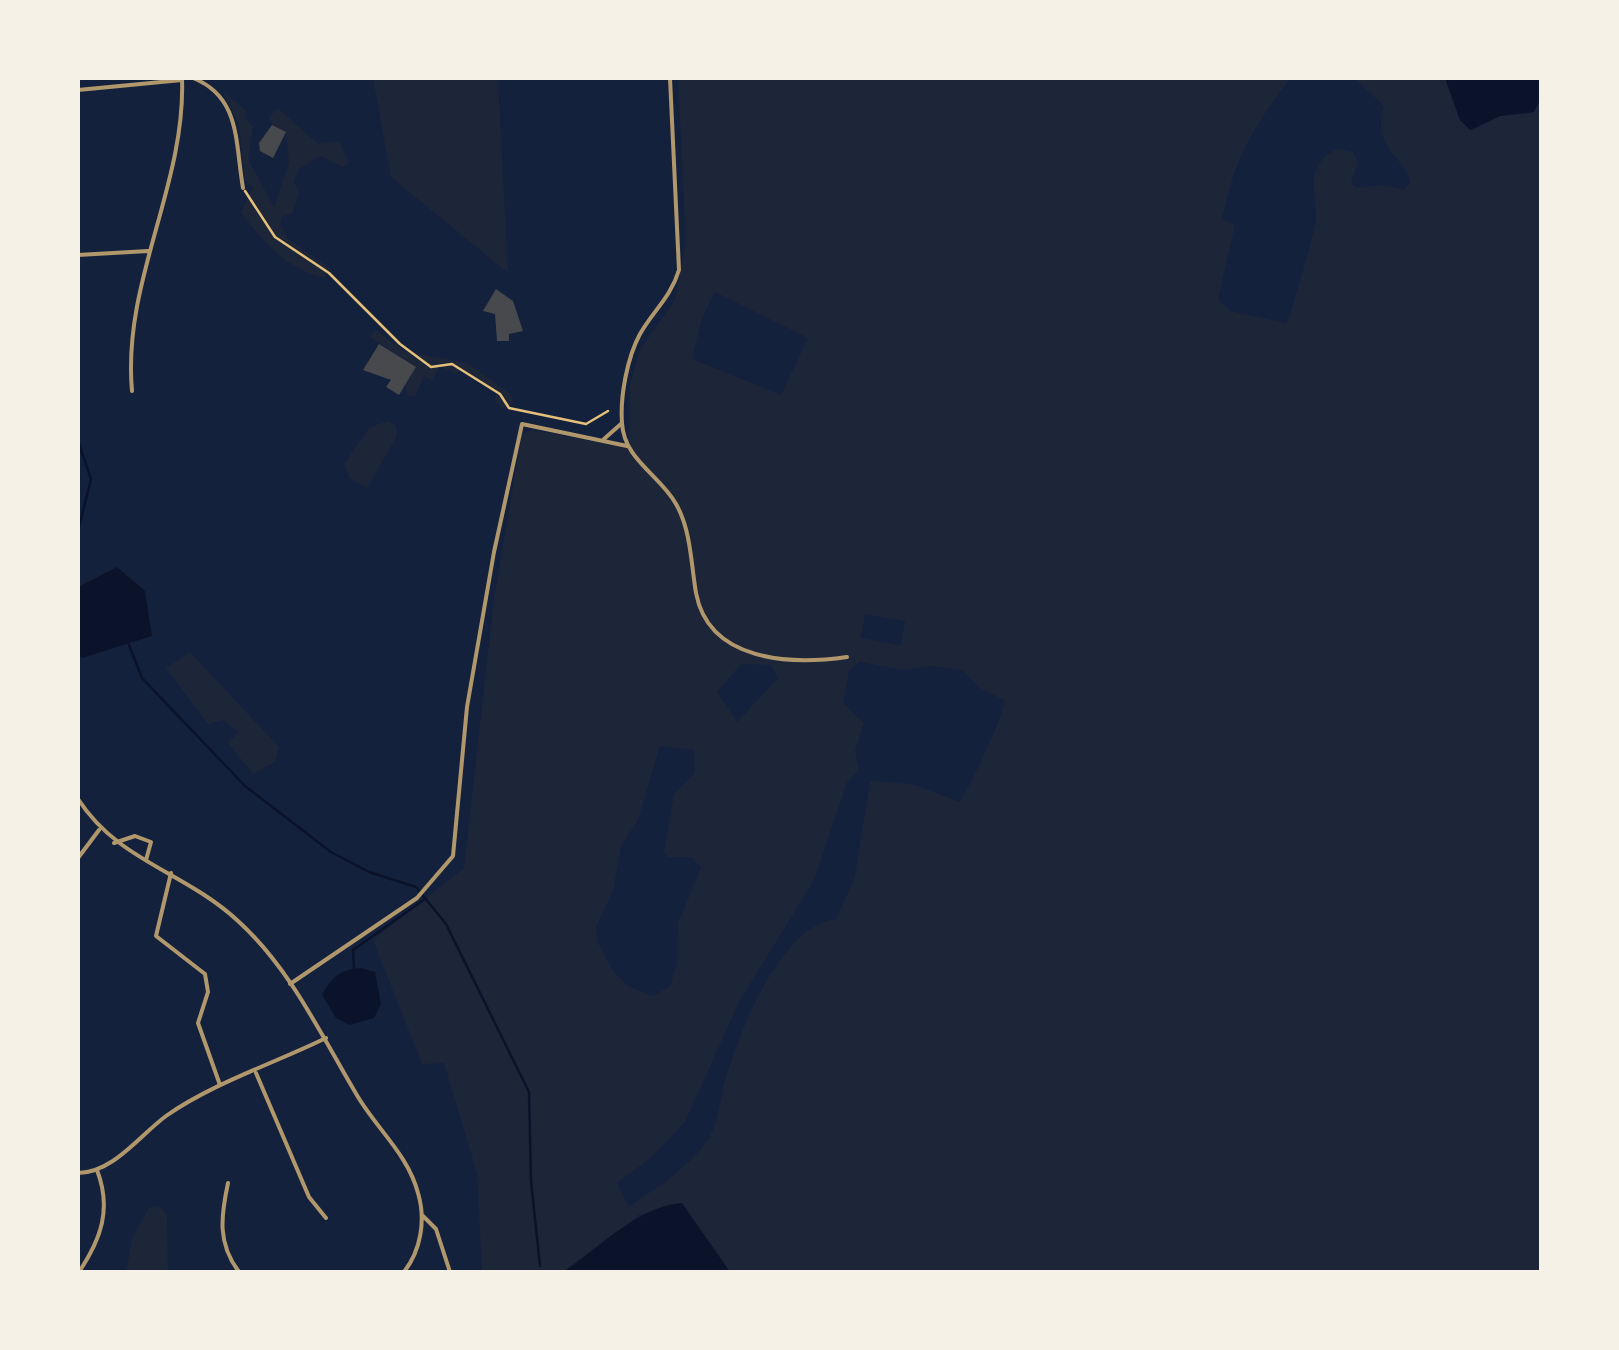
<svg xmlns="http://www.w3.org/2000/svg" width="1619" height="1350" font-family="Barlow,sans-serif">
	<style>
		.green { fill: #1d2539; fill-rule: evenodd }
		.water { fill: #0b132b }
		.lines { fill: none; stroke-linecap: round; stroke-linejoin: round }
		.stream { stroke: #0b132b; stroke-width: 2.5 }
		.building { fill: #48494c }
		.path { stroke: #e5c07b; stroke-width: 2.5 }
		.minor { stroke: #b1986c; stroke-width: 4 }
	</style>
	<rect width="100%" height="100%" fill="#14213d"/>
	<path class="green" d="M373 78H498L508 273 391 177Z
		M678 78H1290C1251 133 1237 151 1222 219L1235 225 1218 299 1230 311 1286 323C1291 317 1312 239 1315 226 1321 201 1298 167 1338 149L1353 152 1358 162 1351 182 1357 188 1380 185 1405 189 1410 182C1402 153 1371 147 1384 106L1354 78H1445L1460 120 1473 130 1500 116 1528 114 1541 98V1272H730L681 1203 638 1215 623 1231 563 1272H482L477 1173 444 1063 422 1064 373 940 464 868 494 599 522 434 532 430 619 446 629 439 630 386 639 351 675 300 686 243ZM715 292 808 338 781 395 692 359 702 318ZM865 614 905 621 901 645 861 638ZM860 662 905 670 932 666 962 670 980 688 1004 700C1007 711 969 787 960 802L912 784 870 781 855 877 836 919C779 926 738 1035 724 1084 719 1102 720 1118 710 1136 691 1167 658 1186 629 1207L617 1183 652 1157 685 1122 739 1002 814 880 847 782 859 770 855 751 864 723 843 703 849 670ZM741 664 771 665 778 678 737 722 717 692ZM660 746 694 750 695 773 674 794 664 852 667 857H692L701 868 678 923 677 964 670 986 654 996 629 987 613 971 598 943 596 927 613 891 621 846 638 820Z
		M223 92 247 111 244 118 253 126 248 159 274 207 289 163 286 132 272 125 269 117 278 108 318 144 339 141 349 163 343 167 320 156 299 169 294 182 299 194 292 214 282 216 280 225 288 239 331 269 324 278C286 268 263 243 241 212L253 188 245 180 239 125Z
		M376 330 404 351 467 363 511 394 514 403 503 409 495 401 496 393 460 370 455 374 440 366 432 381 424 376 415 397 408 396 405 387 416 367 370 337Z
		M388 421 396 426 397 436 367 488 350 478 344 464 370 427Z
		M190 652 279 747 275 762 253 774 228 743 238 732 223 720 208 724 166 668Z
		M159 1206 167 1214 168 1272H126L133 1235 149 1208Z"/>
	<path class="water" d="M1445 78H1541V98L1534 112 1500 116 1470 130 1460 120Z
		M117 567 145 591 152 636 82 658 78 653V587Z
		M361 968 375 972 381 1004 374 1018 349 1025 336 1018 322 995C332 976 340 970 361 968Z
		M682 1203 730 1272H563C599 1248 638 1206 682 1203Z"/>
	<g class="lines">
		<path class="stream" d="M78 441 91 479 78 531
			M129 645 142 678 245 786 331 852 369 872 416 887 446 924 529 1092 531 1181 540 1266
			M354 969 353 950 425 899"/>
	</g>
	<path class="building" d="M272 125 286 132 273 158 260 151 259 143Z
		M496 289 513 301 523 331 509 334V341H497L495 314 483 311Z
		M379 344 416 367 399 395 386 387 391 380 363 370Z"/>
	<g class="lines">
		<path class="path" d="M245 191 275 237 329 273 400 344 431 367 452 364 500 394 509 408 586 424 608 411"/>
		<path class="minor" d="M193 78C241 97 235 143 243 188
			M670 78 679 270C671 297 653 311 640 334 627 358 620 397 622 423 624 460 660 475 676 504 691 530 691 564 696 593 709 662 791 665 847 657
			M78 90 182 80
			M78 255 148 251
			M132 391C122 282 186 185 182 78
			M604 439 622 423
			M78 799C119 862 184 871 238 921 291 969 322 1037 358 1097 378 1130 408 1155 418 1193 426 1220 421 1250 404 1272
			M114 843 135 836 151 842 146 860
			M78 858 99 830
			M171 873 156 936 205 974 208 992 198 1023 220 1085
			M290 984 417 898 453 856 467 707 494 552 522 424 627 446
			M256 1073 309 1197 326 1218
			M78 1173C113 1173 140 1135 166 1116 213 1083 275 1063 326 1038
			M228 1183C221 1216 217 1243 239 1272
			M422 1215 436 1229 450 1272
			M79 1272C101 1239 112 1209 97 1170"/>
	</g>
	<rect width="1619" height="1350" fill="none" stroke="#f6f1e7" stroke-width="160"/>
</svg>
